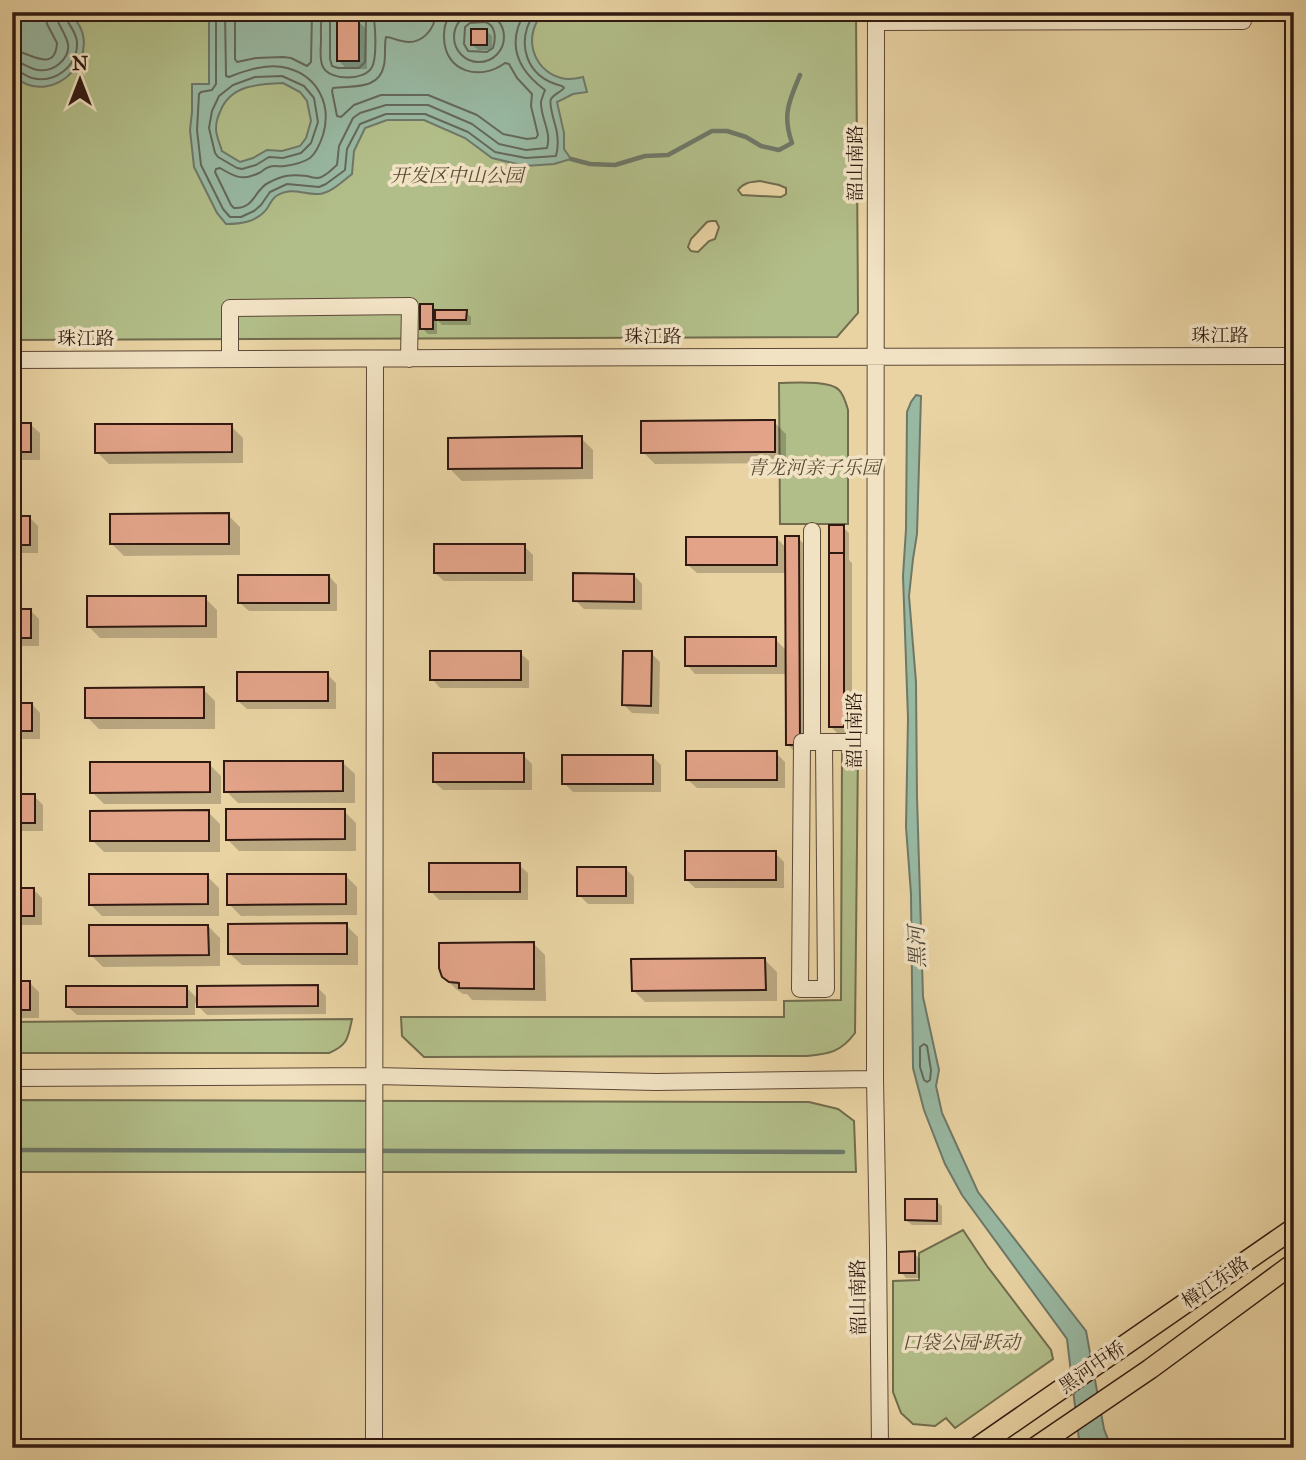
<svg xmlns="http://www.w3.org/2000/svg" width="1306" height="1460" font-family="'IM FELL Great Primer','Noto Serif SC',serif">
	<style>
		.green { fill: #b2be89; stroke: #716c4d; stroke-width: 2; fill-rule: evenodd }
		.water { fill: #98b8a2; stroke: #6e7868; stroke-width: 2; fill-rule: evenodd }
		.shadow { fill: #0003 }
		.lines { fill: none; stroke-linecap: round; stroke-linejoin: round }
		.shore { stroke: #64685a; stroke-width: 2 }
		.stream { stroke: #6e7868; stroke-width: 4.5 }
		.building { fill: #e2a388; stroke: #301911; stroke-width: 2 }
		.minor-casing { stroke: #5e4836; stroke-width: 18 }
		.major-casing { stroke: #301911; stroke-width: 22 }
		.minor { stroke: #f1e2c3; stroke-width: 16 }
		.major { stroke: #e9d3a3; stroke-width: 19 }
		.labels { text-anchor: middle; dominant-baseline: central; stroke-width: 7; stroke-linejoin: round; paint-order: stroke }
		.street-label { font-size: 19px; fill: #301911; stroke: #f1e2c3 }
		.park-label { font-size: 19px; font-style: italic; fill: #574b35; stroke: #f1e2c3 }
		.water-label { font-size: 21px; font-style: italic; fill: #4f493c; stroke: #f1e2c3 }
	</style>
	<rect width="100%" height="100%" fill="#e9d3a3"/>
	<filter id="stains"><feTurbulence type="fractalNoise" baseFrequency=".00286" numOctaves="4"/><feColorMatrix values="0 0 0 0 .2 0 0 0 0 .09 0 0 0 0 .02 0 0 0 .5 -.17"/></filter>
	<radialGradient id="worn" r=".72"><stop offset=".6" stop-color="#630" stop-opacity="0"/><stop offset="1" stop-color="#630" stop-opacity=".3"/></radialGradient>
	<path class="green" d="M12 12H856L858 313 837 337 12 340ZM760 181 779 185 786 188V194L781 197 742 195 738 190C744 182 751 182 760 181ZM711 221H716L719 227 715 239 709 241 698 252 691 251 688 247 691 239 707 222Z
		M779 383C793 383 829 380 839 390 844 395 846 403 848 410V524H780Z
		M842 750H858L855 1033C841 1052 829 1054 807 1056L424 1057 402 1036 401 1017H784V1001L841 1000Z
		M352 1019C348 1038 348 1045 329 1053H12V1022Z
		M12 1100 809 1102 838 1109 854 1121 856 1172H12Z
		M963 1230 987 1266 1051 1350 1053 1359 955 1428 946 1418 935 1426 913 1424 901 1413 893 1392V1281L919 1280V1253Z"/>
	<path class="water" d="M16 12H67C114 48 52 115 12 74V16Z
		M209 12H403L408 16 412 12H545C522 32 531 70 561 78 569 80 575 79 583 77L587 92 573 94 557 102 564 133V149L571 159 554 164 525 166 492 158 465 138 424 120H387L365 128 354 151 352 174C343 181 331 193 319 194 302 195 293 186 276 196 271 200 270 205 266 210 256 222 241 224 226 224L217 213 194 167 190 130 192 112V84H209ZM337 19H358L359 61H337ZM471 29H487V45H471ZM283 83 300 92 307 101 311 121 306 138 300 146 282 151 267 150 253 158 240 162 222 151C220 144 216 136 216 129 216 124 218 116 220 112 230 85 258 84 283 83Z
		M916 395 921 396 917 534 913 559 909 596 916 682 917 797 923 997 939 1070 936 1086 942 1113 978 1192 1086 1331 1104 1429 1109 1442 1108 1448H1080L1067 1339 962 1195 945 1164 924 1110 913 1068 911 894 906 827 908 718 903 576 906 529 907 412 911 402Z"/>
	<path class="shadow" d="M405 12H420L421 13 414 21Z
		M358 21 367 30V69H347L338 60Z
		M486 31 492 36V50H478L472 44Z
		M432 306 438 312H466L471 317V325H442L437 320V334H428L422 328Z
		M774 422 786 434V463L655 464 643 452Z
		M12 425H31L40 433V460H12Z
		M231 426 243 438V463L109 464 97 452Z
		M581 438 593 450V479L462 481 450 469Z
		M228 515 240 527V555L124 556 112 544Z
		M12 517H29L38 526V553H12Z
		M843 527 849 533V560L852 563V735H839L831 727Z
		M777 538 786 548 798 538 810 550 811 756H799L787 744V674H695L687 665 775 639 787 651V573H697L688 565Z
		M524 546 533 555V581H444L435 573Z
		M634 575 642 584V610L584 609 575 600Z
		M329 576 337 585V611H249L240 603Z
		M205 598 217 610V638H100L88 626Z
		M12 611H31L39 619V646H12Z
		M520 653 529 661V688H440L432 679Z
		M651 653 660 662 659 714 632 713 624 705Z
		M327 674 336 683V709H247L238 701Z
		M203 689 215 701V729H99L87 717Z
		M12 704H32L40 713V739H12Z
		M776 753 785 762V788H697L688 780Z
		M523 755 532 764V790H443L434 782Z
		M653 757 661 765V792H573L564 783Z
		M343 763 355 774V803H238L226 791Z
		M209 764 221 776V804H104L92 792Z
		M12 796H34L43 805V831H12Z
		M344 811 356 823V851H239L227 839Z
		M208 812 220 824V852H104L92 840Z
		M775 853 784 862V888H695L686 879Z
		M519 865 528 873V900H439L431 891Z
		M625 868 634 877V904H588L579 895Z
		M345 875 357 887V915L241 916 229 904Z
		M207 876 219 888V916H102L90 904Z
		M12 889H33L42 898V925H12Z
		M346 925 358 937V965H242L230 954Z
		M208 926 220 938V966L103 967 91 955Z
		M533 943 545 955 546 1001 472 1000 467 994H463L456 989 443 976Z
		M765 960 777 972V1001L645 1002 633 990Z
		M12 983H30L39 992V1018H12Z
		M186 987 198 999 317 987 326 996V1014L207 1015 195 1003V1015H77L68 1007Z
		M936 1201 942 1206V1225H912L906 1220Z
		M914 1253 920 1259V1278H906L901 1272Z"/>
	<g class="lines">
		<path class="shore" d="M454 37a25 25 0 1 1 50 0a25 25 0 1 1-50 0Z
			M216 12V84L212 90 201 92 199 94 197 130 201 165 223 209 230 217H241L254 211 261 205 270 192 287 184 319 187 326 184 345 170 347 149 360 124 386 114H425L468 132 495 152 526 158 556 156C558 149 558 140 557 133 556 125 548 105 551 99 554 94 561 92 564 88L562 86C525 77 515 42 535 12
			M225 12 226 76 229 77C247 70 268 63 287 68 318 76 332 105 323 135 320 144 317 152 310 158 304 162 292 165 285 166 279 167 274 165 269 167 265 168 263 171 259 173 242 181 235 177 220 168L216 169 215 172 231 205 234 208C255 209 254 190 268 183 283 175 291 174 307 176 310 177 314 178 318 178 325 177 332 169 337 165L339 146 353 118 360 113 386 105H428L472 124 499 144 526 150 547 148C552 131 540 118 541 101 542 99 544 92 545 90 518 70 506 44 525 12
			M235 12V59L237 62 256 58 283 57 291 58 307 66 311 62 312 12
			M323 12C320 21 321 30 321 40 321 48 319 60 323 67 330 81 365 81 372 67 377 58 376 22 372 12
			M338 12 332 14 330 20V59L332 66 338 68H359L365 62 366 20 363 14 357 12
			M436 12C435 30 421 46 402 41 395 40 392 37 386 37 384 46 386 56 384 65 379 91 352 85 333 88L332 91 337 116 341 117 354 105 381 95H428L477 115 503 134 527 139 536 138 538 135 531 106 532 94 517 78 509 64 505 63C481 81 445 73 444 38 444 28 445 21 452 12
			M485 22C496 25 496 38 493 48L487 52 468 51 464 44 465 27 470 23Z
			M12 50C28 51 55 75 57 43L47 24 45 12
			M12 61C22 61 28 69 38 70 46 71 53 69 59 64 81 45 57 30 55 12
			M12 70C20 70 25 76 32 78 55 84 78 66 77 42 76 30 66 23 64 12
			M282 76 304 86 314 98 318 122 311 143 301 153 283 158 269 157 256 165 242 169 237 168 218 157 215 153 209 128 212 111 219 96 233 85 255 77Z
			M924 1044 927 1046 931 1070 930 1080 927 1082 924 1080 920 1067V1047Z"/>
		<path class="stream" d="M571 159 590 164 615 165 645 156 668 155 712 131H727L746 137 761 146 779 150 792 143C782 115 789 101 800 75
			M12 1150 843 1152"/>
	</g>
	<path class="building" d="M337 19H359V61H337Z
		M471 29H487V45H471Z
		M420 304H433V329H420Z
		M435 310H467L466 320H435Z
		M775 420V452L641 453V421Z
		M12 423H31V452H12Z
		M95 424H232V452L95 453Z
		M582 436V468L448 469V438Z
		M229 513V544H110V514Z
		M12 516H30V545H12Z
		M829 525H844V553H829Z
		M785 536H799L800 745H786Z
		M686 537H777V565H686Z
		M434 544H525V573H434Z
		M829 553H844V727H829Z
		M573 573 634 574V602L573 601Z
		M238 575H329V603H238Z
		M87 596H206V626L87 627Z
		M12 609H31V638H12Z
		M685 637H776V666H685Z
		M430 651H521V680H430Z
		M623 651H652L651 706 622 705Z
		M237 672H328V701H237Z
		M204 687V718H85V688Z
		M12 703H32V731H12Z
		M686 751H777V780H686Z
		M433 753H524V782H433Z
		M562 755H653V784H562Z
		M224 761H343V791L224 792Z
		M90 762H210V792L90 793Z
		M12 794H35V823H12Z
		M226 809H345V839L226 840Z
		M209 810V841H90V811Z
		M685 851H776V880H685Z
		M429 863H520V892H429Z
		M577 867H626V896H577Z
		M89 874H208V904L89 905Z
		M227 874H346V904L227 905Z
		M12 888H34V916H12Z
		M347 923V954H228V924Z
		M89 925H208L209 955 89 956Z
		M534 942V989L459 988V983L449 982 442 977 439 968V943Z
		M765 958 766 990 632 991 631 959Z
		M12 981H30V1010H12Z
		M318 985V1006L197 1007V986Z
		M66 986H187V1007H66Z
		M905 1199H937V1221L905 1220Z
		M915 1251V1273H899V1252Z
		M936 1337 942 1338 953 1346 947 1352H941L935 1342Z"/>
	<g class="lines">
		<g class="minor-casing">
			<path id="minor" d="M876 12 875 1079 878 1247 880 1448
				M876 22 1243 21V12
				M230 359V308L410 306 409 359
				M12 360C439 358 867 356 1294 356
				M812 531V742H875
				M812 742H802L800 989H826L824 742
				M12 1078 375 1076 656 1082 875 1079
				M374 1448 375 359"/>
		</g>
		<g class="major-casing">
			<path id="major" d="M976 1448 1294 1228
				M1034 1448 1150 1369 1294 1263"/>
		</g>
		<use href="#minor" class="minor"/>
		<use href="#major" class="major"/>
	</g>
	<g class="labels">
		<g class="street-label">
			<text transform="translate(855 163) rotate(-90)">韶山南路</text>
			<text x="1220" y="335">珠江路</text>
			<text x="653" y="336">珠江路</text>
			<text x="86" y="338">珠江路</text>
			<text transform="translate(854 730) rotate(-90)">韶山南路</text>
			<text transform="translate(1215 1282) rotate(-34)">樟江东路</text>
			<text transform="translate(858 1297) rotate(-91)">韶山南路</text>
			<text transform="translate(1092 1367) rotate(-35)">黑河中桥</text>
		</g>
		<g class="park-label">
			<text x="457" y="175">开发区中山公园</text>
			<text x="814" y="467">青龙河亲子乐园</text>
			<text x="961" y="1342">口袋公园·跃动</text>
		</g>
		<g class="water-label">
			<text transform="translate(917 947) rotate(-92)">黑河</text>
		</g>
	</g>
	<rect width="1306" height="1460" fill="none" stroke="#e9d3a3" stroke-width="42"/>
	<rect x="14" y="14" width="1278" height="1432" fill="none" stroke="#301911" stroke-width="3.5"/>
	<rect x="21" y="21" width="1264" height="1418" fill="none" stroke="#301911" stroke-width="2"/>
	<g transform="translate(80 80)" stroke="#f1e2c3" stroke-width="5" paint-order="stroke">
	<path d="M0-5L12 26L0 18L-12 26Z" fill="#301911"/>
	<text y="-10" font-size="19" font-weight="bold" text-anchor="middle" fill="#301911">N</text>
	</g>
	<rect width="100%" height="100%" filter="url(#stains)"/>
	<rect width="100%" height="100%" fill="url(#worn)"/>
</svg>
